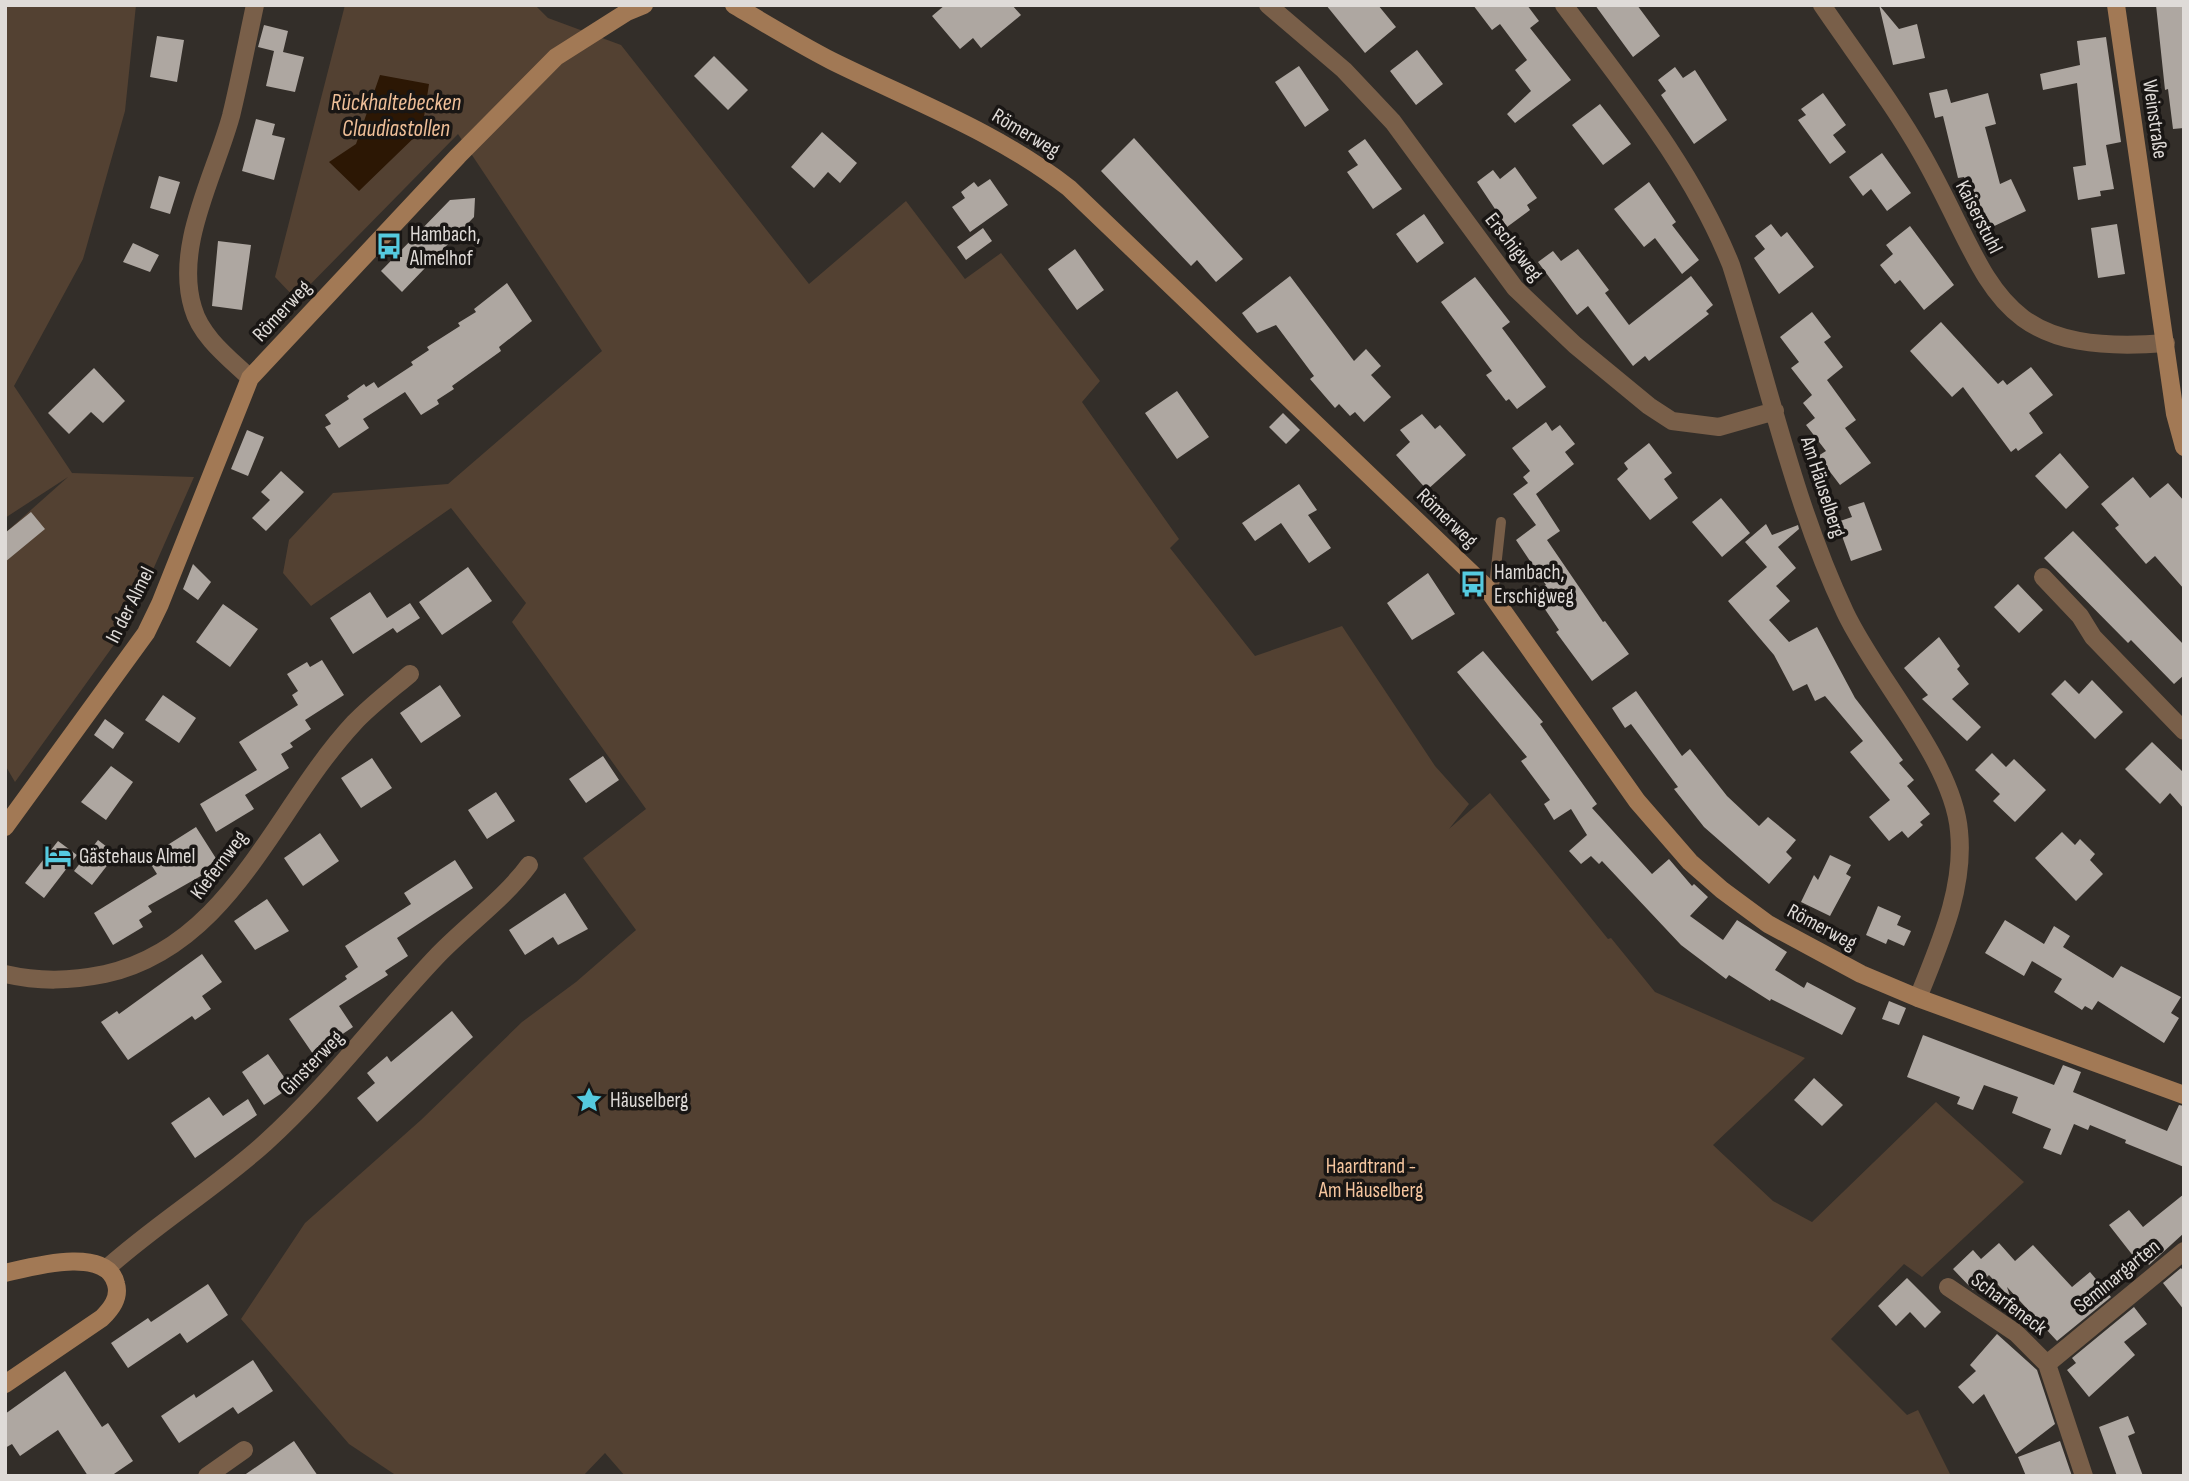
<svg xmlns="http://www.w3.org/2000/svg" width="2189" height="1481" font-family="'Sofia Sans Condensed',sans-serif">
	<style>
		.green { fill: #534132 }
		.water { fill: #2c1704 }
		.building { fill: #aea7a1 }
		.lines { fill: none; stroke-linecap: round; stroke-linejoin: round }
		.lane { stroke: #795f49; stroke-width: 10 }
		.street { stroke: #795f49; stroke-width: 18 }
		.secondary { stroke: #a27955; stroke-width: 18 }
		.labels { text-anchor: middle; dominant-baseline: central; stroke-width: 7; stroke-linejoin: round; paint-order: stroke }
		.street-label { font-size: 21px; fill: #dfdbd8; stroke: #191614 }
		.poi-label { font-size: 21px; fill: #dfdbd8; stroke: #191614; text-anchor: start }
		.park-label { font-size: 21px; fill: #f5c59e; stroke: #191614 }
		.water-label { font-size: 23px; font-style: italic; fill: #efbf98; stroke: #191614 }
	</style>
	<rect width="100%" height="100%" fill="#332e29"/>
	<path class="green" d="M5 5H136L125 111 83 259 14 386 72 473 194 477 129 624 15 782 5 765V533L68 477 5 518Z
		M345 5H535L548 18 621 45 809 284 906 201 965 279 1001 253 1100 381 1082 402 1179 539 1170 548 1255 656 1342 626 1435 766 1469 804 1449 829 1490 793 1608 939 1611 938 1655 992 1805 1058 1713 1145 1773 1201 1812 1222 1936 1102 2024 1182 1922 1277 1904 1264 1831 1339 1907 1415 1918 1410 1951 1476H625L605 1453 583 1476H397L349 1444 241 1319 305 1223 421 1120 522 1022 576 982 636 930 583 858 646 809 512 622 526 603 451 508 311 606 283 573 289 540 333 493 448 484 602 351 458 134 296 299 275 277Z"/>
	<path class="water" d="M380 75 429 84 422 130 359 191 329 162 356 144Z"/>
	<path class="building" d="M945 5H1012L1021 15 981 48 973 38 960 49 932 16Z
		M1326 5H1378L1396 27 1365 53Z
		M1473 5H1527L1539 21 1530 28 1571 80 1515 123 1507 114 1531 91 1515 70 1527 60 1500 24 1492 30Z
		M1595 5H1637L1660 36 1633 57Z
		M1879 5 1899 29 1917 24 1925 58 1893 65Z
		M2156 5H2184V128L2173 129 2168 89 2165 90Z
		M264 25 288 31 283 52 304 57 295 92 266 86 274 51 258 47Z
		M157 36 184 40 177 82 150 77Z
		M2106 37 2121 142 2106 145 2114 189 2100 191 2101 196 2078 200 2073 167 2086 165 2077 83 2043 90 2040 74 2080 65 2077 41Z
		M1417 50 1443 84 1416 105 1390 71Z
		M714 56 748 90 728 110 694 76Z
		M1299 66 1329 110 1305 127 1275 82Z
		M1675 67 1683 78 1695 70 1727 120 1694 144 1661 95 1666 91 1658 80Z
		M1947 89 1951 103 1988 93 1996 124 1985 127 2000 184 2011 179 2026 211 1988 229 1964 177 1958 178 1943 116 1935 118 1929 93Z
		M1823 93 1846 125 1833 135 1846 152 1830 164 1798 120 1806 115 1801 109Z
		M1600 104 1631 144 1603 165 1572 125Z
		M256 119 275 124 272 135 285 138 274 180 242 171Z
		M822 132 857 163 840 183 828 172 814 188 791 167Z
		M1134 138 1243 259 1216 282 1197 260 1191 266 1101 171Z
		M1365 139 1402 189 1373 209 1347 172 1358 165 1348 151Z
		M1882 153 1911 193 1887 211 1871 189 1863 196 1849 177Z
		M1515 167 1537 198 1527 205 1530 210 1507 227 1477 182 1493 170 1500 179Z
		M159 176 180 182 170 214 150 208Z
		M990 179 1008 205 970 232 952 207 965 198 961 192 974 182 978 187Z
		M1649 182 1676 222 1672 225 1699 260 1682 274 1655 238 1644 247 1614 209Z
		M475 198 474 217 402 292 381 271 450 200Z
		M1424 214 1444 243 1417 263 1396 234Z
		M1771 224 1781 237 1787 232 1814 267 1779 294 1754 258 1765 249 1755 236Z
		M2117 224 2125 274 2098 278 2091 228Z
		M1910 226 1954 285 1924 310 1900 280 1895 284 1880 265 1893 254 1886 245Z
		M983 228 992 241 966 260 957 247Z
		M218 241 251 245 242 310 212 306Z
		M133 243 159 255 150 272 123 262Z
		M1075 249 1104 290 1077 310 1048 269Z
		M1578 249 1609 290 1605 293 1629 325 1691 276 1713 305 1706 311 1709 314 1649 361 1645 356 1633 366 1588 306 1577 315 1538 262 1553 251 1561 261Z
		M1290 276 1354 361 1366 349 1381 366 1371 375 1391 397 1364 422 1355 412 1350 416 1339 404 1335 408 1310 379 1314 376 1276 325 1257 333 1242 313Z
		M1475 277 1510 322 1502 328 1546 387 1517 409 1509 399 1506 401 1486 375 1492 371 1441 302Z
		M507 283 532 321 499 347 501 351 452 386 454 389 437 400 439 404 421 415 405 392 363 419 369 428 339 448 325 427 331 424 325 415 349 399 347 396 364 384 366 387 374 382 378 388 413 365 411 362 429 350 427 347 460 326 458 323 476 312 474 309Z
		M1812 312 1831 337 1824 342 1843 367 1827 380 1856 420 1845 428 1871 463 1840 485 1818 456 1826 451 1806 425 1815 418 1803 403 1812 395 1791 368 1799 362 1780 337Z
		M1941 322 1998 384 2003 380 2007 385 2031 367 2053 395 2029 413 2043 433 2018 451 2016 448 2011 452 1963 387 1952 397 1910 351Z
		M94 368 125 401 103 423 91 412 69 434 48 413Z
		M1177 391 1209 437 1177 459 1145 413Z
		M1283 413 1300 430 1286 444 1269 427Z
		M1422 414 1435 429 1440 425 1466 455 1427 490 1396 455 1410 442 1400 430Z
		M1546 422 1552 431 1560 425 1575 444 1565 452 1574 464 1536 494 1560 531 1547 540 1603 622 1605 621 1629 654 1592 681 1556 632 1559 630 1534 593 1546 585 1516 540 1536 525 1513 494 1528 483 1523 477 1530 471 1512 448Z
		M247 430 264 437 248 476 231 469Z
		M1649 443 1672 473 1664 479 1678 498 1650 520 1617 479 1628 469 1624 463Z
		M2060 453 2089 487 2066 509 2035 476Z
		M281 471 304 492 266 531 252 518 270 500 261 492Z
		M2133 477 2150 498 2168 483 2184 501V589L2155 556 2146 564 2115 528 2119 525 2101 504Z
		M1299 484 1317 510 1308 515 1331 548 1309 563 1281 523 1255 541 1242 523Z
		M1721 498 1750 533 1722 557 1692 522Z
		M1864 502 1882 550 1851 561 1837 522 1852 517 1848 507Z
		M31 512 45 529 5 562V533Z
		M1766 524 1772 535 1798 525 1799 529 1778 547 1796 568 1776 586 1790 601 1769 620 1789 642 1817 627 1855 698 1903 760 1899 763 1914 780 1907 786 1930 814 1920 822 1923 825 1908 838 1902 831 1889 841 1869 817 1890 800 1850 752 1863 741 1825 696 1815 701 1807 684 1793 691 1774 655 1728 601 1767 567 1745 542Z
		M2073 531 2184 645V675L2174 684 2131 640 2128 643 2044 558Z
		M193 564 211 582 198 600 183 589Z
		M468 567 492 601 442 635 419 602Z
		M1428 573 1455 614 1412 640 1387 603Z
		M2018 584 2043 610 2019 633 1994 607Z
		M370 592 387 618 410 603 420 618 397 633 393 628 353 654 330 618Z
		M223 604 258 629 230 667 196 642Z
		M1939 637 1960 666 1957 669 1969 684 1952 699 1981 727 1967 741 1922 699 1928 695 1904 668Z
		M1483 651 1543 722 1540 724 1597 804 1592 808 1652 874 1669 859 1692 886 1694 884 1708 897 1690 916 1723 940 1737 920 1787 952 1775 970 1804 988 1807 982 1856 1008 1842 1035 1771 999 1770 1001 1729 975 1726 979 1681 945 1602 861 1599 864 1591 856 1581 864 1569 851 1587 835 1571 809 1554 820 1544 804 1550 800 1521 761 1527 757 1457 672Z
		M322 660 344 695 305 720 311 729 290 743 293 747 281 754 289 768 245 795 254 809 216 832 200 804 257 770 239 742 298 705 292 695 298 691 287 674 307 662 310 667Z
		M2065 680 2079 694 2092 680 2123 712 2095 739 2051 694Z
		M440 685 461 716 421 743 400 713Z
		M1636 691 1682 756 1690 749 1727 796 1759 826 1768 817 1796 840 1786 852 1792 858 1769 884 1704 827 1674 789 1678 787 1631 724 1625 728 1612 708Z
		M163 695 196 718 179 743 145 720Z
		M105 719 124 733 113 749 94 735Z
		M2152 742 2184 773V809L2170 793 2160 804 2125 769Z
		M1992 753 2006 767 2014 759 2046 790 2015 822 1993 801 2000 794 1975 770Z
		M603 756 619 780 586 803 569 779Z
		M372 758 392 788 361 808 341 778Z
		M111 766 133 782 106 820 81 802Z
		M496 792 515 821 487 839 468 810Z
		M196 827 217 860 204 869 206 873 148 906 152 912 139 920 143 927 113 945 94 913 157 874 147 858Z
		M2062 832 2075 845 2080 839 2095 854 2090 860 2103 874 2076 901 2035 858Z
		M320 833 339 861 303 886 284 858Z
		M98 840 116 854 92 885 74 871Z
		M58 841 77 855 44 898 25 883Z
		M1830 855 1851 865 1846 874 1851 877 1830 916 1801 902 1814 875 1818 880Z
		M455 860 473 888 397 938 408 956 385 971 388 975 339 1006 353 1027 313 1054 289 1019 347 979 345 976 358 967 345 946 411 904 404 893Z
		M565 893 588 929 558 945 553 937 525 955 509 930Z
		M267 899 289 931 255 950 234 921Z
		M1878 906 1901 916 1897 925 1911 931 1904 946 1888 939 1886 944 1866 935Z
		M2005 920 2044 944 2054 926 2070 936 2063 947 2113 978 2121 966 2181 997 2171 1013 2179 1018 2164 1043 2098 1001 2092 1010 2085 1006 2082 1010 2054 992 2062 979 2032 961 2024 976 1985 953Z
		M202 954 222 982 202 996 211 1009 195 1020 192 1016 128 1060 101 1022 117 1011 119 1014Z
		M1889 1001 1906 1008 1899 1025 1882 1019Z
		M452 1011 473 1037 377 1122 357 1098 375 1083 367 1073 387 1056 391 1062Z
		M1923 1035 2054 1085 2063 1065 2071 1068 2081 1072 2073 1092 2167 1131 2179 1105 2184 1106V1167L2125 1143 2126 1140 2090 1125 2088 1130 2074 1124 2061 1155 2043 1148 2051 1129 2012 1113 2018 1097 1984 1085 1973 1110 1957 1104 1960 1097 1907 1077Z
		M268 1054 291 1087 264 1105 242 1072Z
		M1814 1078 1843 1105 1822 1126 1794 1100Z
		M209 1097 223 1116 248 1099 257 1115 195 1158 171 1123Z
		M2184 1194V1233L2149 1265 2147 1262 2141 1266 2109 1225 2129 1210 2143 1227Z
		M1999 1243 2015 1261 2033 1245 2072 1287 2090 1272 2111 1297 2057 1341 2007 1287 2011 1299 1989 1275 1973 1290 1953 1269 1973 1250 1981 1259Z
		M2181 1268 2184 1272V1310L2163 1283Z
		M1907 1278 1941 1312 1925 1328 1910 1312 1896 1326 1878 1306Z
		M208 1284 228 1315 187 1343 180 1333 128 1368 111 1343 148 1318 151 1322Z
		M2134 1307 2147 1324 2124 1342 2135 1355 2089 1397 2067 1370 2076 1363 2072 1358Z
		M1997 1334 2037 1370 2055 1424 2016 1454 1984 1394 1973 1404 1958 1387 1976 1371 1970 1365Z
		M253 1360 273 1391 238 1414 233 1407 179 1443 161 1416 194 1394 196 1398Z
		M65 1371 102 1427 108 1423 133 1461 111 1476H88L58 1430 20 1456 12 1444 5 1448V1414Z
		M2128 1416 2135 1433 2128 1436 2143 1476H2117L2099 1427Z
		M294 1441 318 1476H243Z
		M2060 1441 2072 1476H2026L2018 1457Z"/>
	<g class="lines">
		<path class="lane" d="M1493 595 1501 522"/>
		<path class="street" d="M1268 5 1344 70 1393 122 1515 288 1575 345 1649 406 1672 421 1719 427 1775 411
			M1564 5C1626 88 1692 168 1731 265 1768 380 1793 502 1845 612 1876 678 1953 761 1959 831 1965 889 1939 945 1918 998
			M1822 5C1856 55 1893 103 1923 156 1994 282 1990 357 2166 343
			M250 378C229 358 201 337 193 308 174 246 215 175 231 116 240 79 247 42 255 5
			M2043 577 2080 616 2093 637 2184 731
			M5 974C40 982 70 981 105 974 231 946 274 809 354 723 371 705 391 690 410 674
			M106 1269C156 1224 215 1188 265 1143 329 1085 379 1017 438 955 468 924 504 899 529 865
			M1948 1287 2016 1333 2047 1364 2084 1476
			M2047 1364 2184 1251
			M207 1476 244 1450"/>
		<path class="secondary" d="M734 5C766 24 799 44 832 61 913 101 997 132 1069 188L1486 587 1637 801 1690 862 1722 890 1768 924 1861 974 1918 998 2184 1095
			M2116 5 2175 414 2184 447
			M5 827 146 633 160 604 250 378 458 156 556 57 627 12 644 5
			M5 1273C31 1267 107 1245 116 1284 120 1298 111 1309 102 1318L5 1384"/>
	</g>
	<defs>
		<g id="bus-bare" transform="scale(2.1)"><path d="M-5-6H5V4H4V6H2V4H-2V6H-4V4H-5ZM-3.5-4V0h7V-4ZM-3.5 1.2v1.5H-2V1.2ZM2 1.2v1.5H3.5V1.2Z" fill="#55cadf" stroke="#191614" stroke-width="2.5" paint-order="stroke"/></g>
		<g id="hotel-bare" transform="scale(2.1)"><path d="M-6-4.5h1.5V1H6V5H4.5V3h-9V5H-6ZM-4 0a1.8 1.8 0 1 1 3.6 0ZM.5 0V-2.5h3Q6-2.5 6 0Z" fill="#55cadf" stroke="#191614" stroke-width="2.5" paint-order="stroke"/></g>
		<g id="sight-bare" transform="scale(2.1)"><path d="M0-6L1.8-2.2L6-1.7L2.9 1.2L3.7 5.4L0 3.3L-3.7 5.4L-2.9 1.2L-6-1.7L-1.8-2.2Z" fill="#55cadf" stroke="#191614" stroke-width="2.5" paint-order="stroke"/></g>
	</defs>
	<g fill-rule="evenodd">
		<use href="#bus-bare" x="389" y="246"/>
		<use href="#bus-bare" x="1473" y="584"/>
		<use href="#hotel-bare" x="58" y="856"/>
		<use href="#sight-bare" x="589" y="1100"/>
	</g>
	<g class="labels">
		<g class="street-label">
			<text transform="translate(2155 119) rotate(82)">Weinstraße</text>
			<text transform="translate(1026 133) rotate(31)">Römerweg</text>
			<text transform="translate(1979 217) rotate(63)">Kaiserstuhl</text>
			<text transform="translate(1514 247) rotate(52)">Erschigweg</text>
			<text transform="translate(282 311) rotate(-47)">Römerweg</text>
			<text transform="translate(1823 487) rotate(72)">Am Häuselberg</text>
			<text transform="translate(1447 518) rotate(44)">Römerweg</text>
			<text transform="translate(130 605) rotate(-63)">In der Almel</text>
			<text transform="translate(219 865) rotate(-53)">Kiefernweg</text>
			<text transform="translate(1822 927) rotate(28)">Römerweg</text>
			<text transform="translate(312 1063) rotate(-46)">Ginsterweg</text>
			<text transform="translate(2117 1276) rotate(-39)">Seminargarten</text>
			<text transform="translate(2009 1304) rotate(37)">Scharfeneck</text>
		</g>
		<g class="poi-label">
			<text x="410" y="234">Hambach,<tspan x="410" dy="24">Almelhof</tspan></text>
			<text x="1494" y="572">Hambach,<tspan x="1494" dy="24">Erschigweg</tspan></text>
			<text x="79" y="856">Gästehaus Almel</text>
			<text x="610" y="1100">Häuselberg</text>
		</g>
		<g class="park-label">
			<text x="1371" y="1166">Haardtrand -<tspan x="1371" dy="24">Am Häuselberg</tspan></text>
		</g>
		<g class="water-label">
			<text x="396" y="103">Rückhaltebecken<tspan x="396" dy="26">Claudiastollen</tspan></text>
		</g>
	</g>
	<rect width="2189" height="1481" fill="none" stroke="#dfdbd8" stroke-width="14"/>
</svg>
